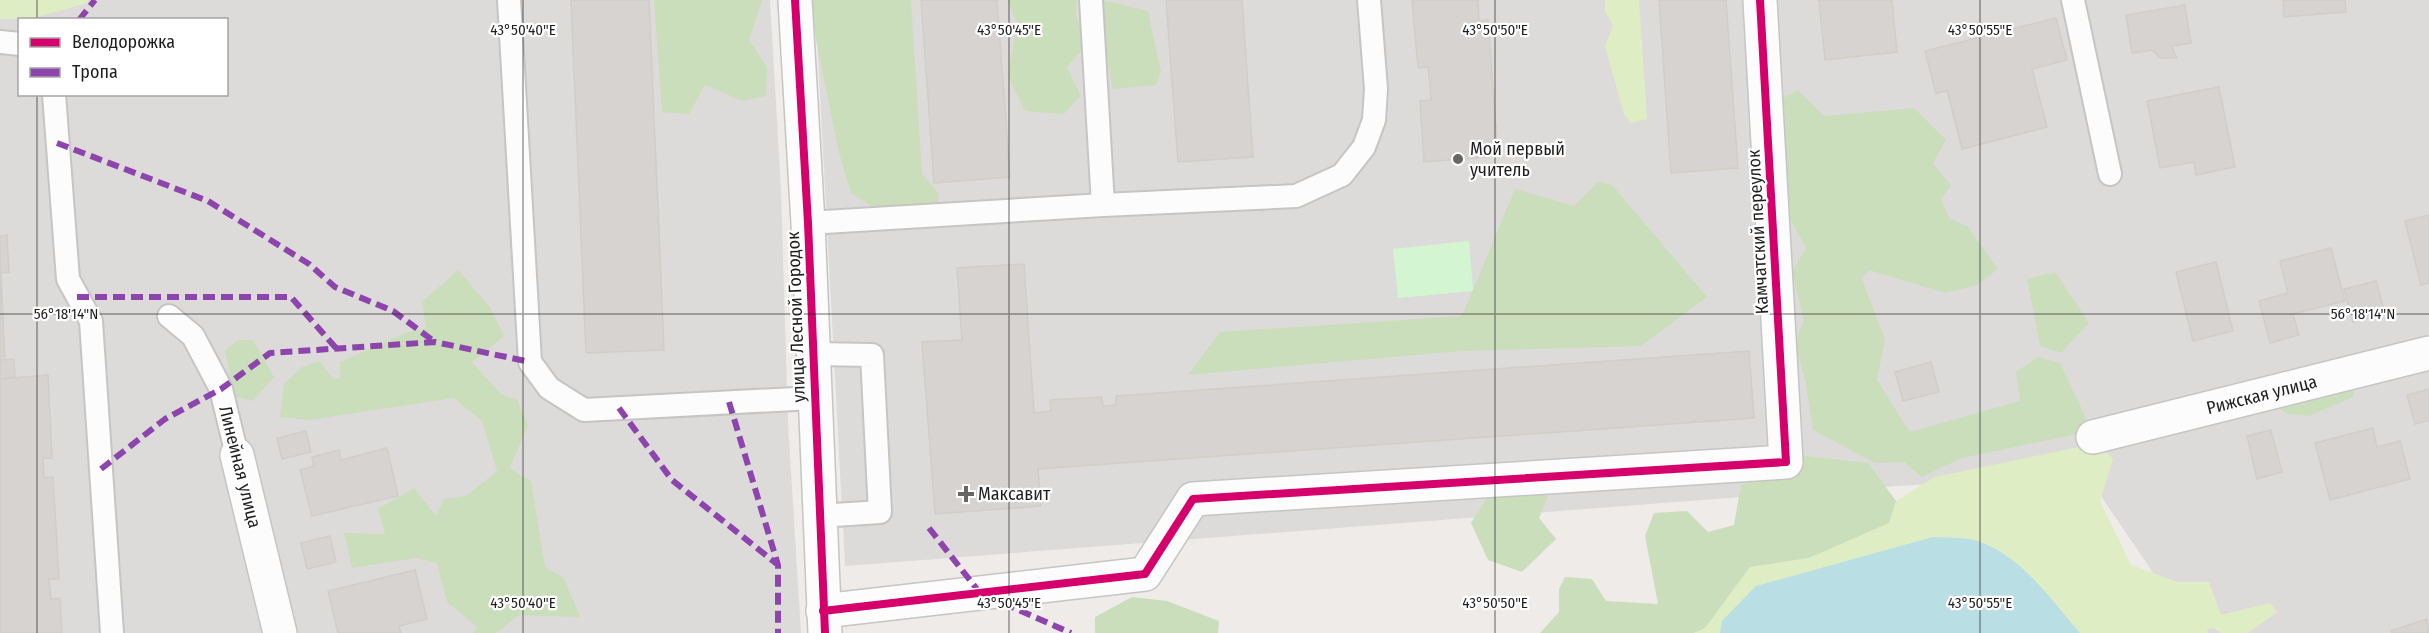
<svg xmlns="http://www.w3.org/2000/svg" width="2429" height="633" font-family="'Fira Sans Condensed',sans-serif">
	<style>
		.residential { fill: #dddbd9; fill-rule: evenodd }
		.grass { fill: #deedc4 }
		.forest { fill: #cadebb }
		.park { fill: #d4f5d1 }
		.water { fill: #b9dee3 }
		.building { fill: #d6d3d1; stroke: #d1cdc9; stroke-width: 1.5 }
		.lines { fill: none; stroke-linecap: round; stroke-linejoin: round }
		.service-casing { stroke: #c6c5c4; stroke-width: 26 }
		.minor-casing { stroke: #c6c5c4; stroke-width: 36 }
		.tertiary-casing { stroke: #c6c5c4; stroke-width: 36 }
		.service { stroke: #fcfcfc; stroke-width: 22 }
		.minor { stroke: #fcfcfc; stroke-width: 33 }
		.tertiary { stroke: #fcfcfc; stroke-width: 33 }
		.quiet { stroke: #8e44ad; stroke-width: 6; stroke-dasharray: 12 6; stroke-linecap: butt }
		.cycleway-casing { stroke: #fff; stroke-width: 11 }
		.cycleway { stroke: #d6006c; stroke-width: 8 }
		.ticks { fill: none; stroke: #1f1f1f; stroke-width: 1.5; stroke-opacity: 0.45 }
		.poi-dot { fill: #676665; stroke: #fff; stroke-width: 2 }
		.labels { text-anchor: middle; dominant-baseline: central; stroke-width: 4.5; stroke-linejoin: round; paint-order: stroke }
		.poi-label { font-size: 18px; fill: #1f1f1f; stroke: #fff; text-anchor: start }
		.street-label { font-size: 18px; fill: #1f1f1f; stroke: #fff }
		.ticks-label { font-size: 15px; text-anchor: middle; fill: #1f1f1f; stroke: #fff; stroke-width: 4.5; stroke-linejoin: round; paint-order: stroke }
	</style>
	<rect width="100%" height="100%" fill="#eeebe8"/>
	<path class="residential" d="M0 0H770L781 190 788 423 801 633H0ZM20 20H226V94H20Z
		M815 0H2429V633H2194L2086 474 1806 492 845 566Z"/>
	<path class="grass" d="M0 0H88L87 3 30 19H0Z
		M1605 0H1639L1647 119 1631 123 1624 114 1605 46 1613 26 1605 11Z
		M2098 443 2113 459 2100 501 2131 565 2177 582H2209L2221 615 2270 603 2277 612 2248 633H2221L2213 628 2207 630 2208 633H2080L2030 576 1999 550 1722 621 1720 633H1694L1705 628 1750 567 1809 558 1888 523 1896 501 1935 477Z"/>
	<path class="forest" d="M654 0H762L749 40 767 67 766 96 743 101 705 85 689 114 662 112Z
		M808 0H911L922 174 939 194 938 202 875 208 851 193 839 153Z
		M1007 0H1077L1076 16 1089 42 1067 67 1081 96 1064 114 1025 111 1008 76 1017 23Z
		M1103 0 1148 11 1161 72 1156 85 1113 89 1105 50 1098 32Z
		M1798 90 1824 116 1914 108 1946 140 1933 163 1951 186 1941 199 1950 219 1967 226 1998 269 1977 285 1945 293 1869 270 1862 279 1885 339 1877 380 1910 432 2020 401 2016 372 2038 357 2060 363 2086 418 2078 434 1962 458 1922 477 1904 462 1875 463 1813 430 1806 384 1795 344 1804 320 1792 272 1806 248 1785 210 1772 104Z
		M1598 182 1612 185 1707 297 1641 346 1461 351 1188 375 1220 332 1462 316 1515 189 1574 206Z
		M458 270 490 307 504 336 472 362 501 394 517 400 528 425 510 468 531 481 545 567 564 578 580 617 519 615 496 633H473L477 627 447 602 437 563 416 558 352 568 344 533 385 534 378 509 414 488 436 516 444 499 466 496 497 471 482 421 454 398 309 420 280 417 284 384 302 367 320 361 332 378 340 379V362L405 333 426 328 422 302Z
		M2055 272 2089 323 2061 353 2040 346 2027 279Z
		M238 340H253L274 377 253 401 234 396 225 350Z
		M2354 387 2353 397 2309 416 2287 414 2271 402Z
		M1796 455 1868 463 1896 501 1889 523 1809 558 1750 567 1705 628 1694 633H1540L1559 612V589L1565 577 1592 579 1606 601 1658 604 1645 536 1654 513 1687 511 1708 532 1734 525 1741 485Z
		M1515 482 1548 496 1539 518 1556 539 1522 572 1488 560 1471 523 1491 492Z
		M1132 597 1167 601 1219 621 1218 633H1095V617Z"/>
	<path class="park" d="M1469 241 1473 291 1398 298 1393 249Z"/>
	<path class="water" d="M1933 537C1946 538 1962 537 1974 540 2020 553 2050 599 2080 633H1720L1722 621 1756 586Z"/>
	<path class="building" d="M571 0H649L664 350 586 353Z
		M921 0H997L1010 177 934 183Z
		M1166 0H1242L1253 157 1178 162Z
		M1412 0H1478L1479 21 1488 20 1497 141H1488L1489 157 1424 162 1420 101 1431 100 1430 84 1428 67 1418 68Z
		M1659 0H1726L1738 168 1671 173Z
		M1819 0H1892L1897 52 1825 60Z
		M2283 0H2345L2346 12 2284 17Z
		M2185 5 2191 43 2171 46 2177 58H2160L2153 50 2132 53 2126 15Z
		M2056 18 2067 60 2032 69 2047 127 1962 149 1947 90 1936 94 1925 51Z
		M2219 87 2235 167 2196 175 2194 162 2160 168 2147 101Z
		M2429 215V283L2421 285 2405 221Z
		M7 235 9 272 1 273 3 317 5 360 14 359 15 377 0 379V236Z
		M2331 248 2345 301 2293 314 2299 335 2270 343 2259 301 2288 293 2280 261Z
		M2216 262 2233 331 2193 341 2176 272Z
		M1024 264 1034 413 1051 411 1050 400 1102 397 1103 406 1116 405V396L1749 351 1754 418 1038 469 1041 506 935 514 922 342 962 340 957 268Z
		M2376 281 2385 314 2353 322 2344 289Z
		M1931 362 1939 392 1903 401 1895 372Z
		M48 375 52 458H43L44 478 53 477 59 579H49L51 599 60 598 62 633H0V379Z
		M2429 389V420L2415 424 2407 395Z
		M2373 428 2377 447 2400 441 2410 479 2330 500 2315 443Z
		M2271 430 2282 472 2257 479 2247 436Z
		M306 431 311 452 282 459 277 438Z
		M387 448 398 496 312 516 300 470 314 466 312 457 339 450 341 460Z
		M330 536 336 562 307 569 301 543Z
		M415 570 427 619 399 626 401 633H338L328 591Z
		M2427 619 2429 633H2392L2391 631Z"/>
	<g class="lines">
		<g class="service-casing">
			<path id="service" d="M509 0 530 362 549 388 584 410 814 398
				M1091 0 1103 205
				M2073 0 2110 174
				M0 42 20 44
				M54 94 68 279 91 321 112 633
				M808 223 1103 205 1296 196 1342 175 1364 147 1374 120 1376 89 1369 0
				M169 316 193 336 221 389 237 455
				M813 354 872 355 880 512 819 516"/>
		</g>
		<g class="minor-casing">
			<g id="minor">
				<path id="s1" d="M2093 437 2429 353"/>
				<path d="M237 455 280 633"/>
				<path d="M823 611 1145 574 1193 499 1786 462 1760 0"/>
			</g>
		</g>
		<g class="tertiary-casing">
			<path id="tertiary" d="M795 0 808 223 825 633"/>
		</g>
		<use href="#service" class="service"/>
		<use href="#minor" class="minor"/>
		<use href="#tertiary" class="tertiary"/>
		<path class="quiet" d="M79 20 95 0
			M57 143 208 201 309 264 335 287 393 311 435 342
			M77 297H291L336 348
			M729 402 778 565V633
			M619 408 672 480 778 565
			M101 469 165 419 221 389 270 353 435 342 530 362
			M929 528 980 593 1071 633"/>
		<g class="cycleway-casing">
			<path id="cycleway" d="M795 0 808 223 825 633
				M823 611 1145 574 1193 499 1786 462 1760 0"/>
		</g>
		<use href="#cycleway" class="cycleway"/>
	</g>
	<path class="ticks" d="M37 0V20M523 0V633M1009 0V633M1495 0V633M1980 0V633M37 94V633M0 314H2429"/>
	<g class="poi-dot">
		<circle cx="1458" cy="159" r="6"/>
		<path d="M963 485h6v6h6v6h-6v6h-6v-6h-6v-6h6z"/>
	</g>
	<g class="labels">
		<g class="poi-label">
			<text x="1470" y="149">Мой первый<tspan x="1470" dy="21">учитель</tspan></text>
			<text x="978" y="494">Максавит</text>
		</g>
		<g class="street-label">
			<text transform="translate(1758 232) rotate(-93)">Камчатский переулок</text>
			<text transform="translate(796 317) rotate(-92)">улица Лесной Городок</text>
			<text stroke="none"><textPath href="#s1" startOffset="174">Рижская улица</textPath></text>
			<text transform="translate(240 467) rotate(76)">Линейная улица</text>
		</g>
	</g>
	<g class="ticks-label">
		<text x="523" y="35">43°50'40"E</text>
		<text x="1009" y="35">43°50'45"E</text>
		<text x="1495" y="35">43°50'50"E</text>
		<text x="1980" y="35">43°50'55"E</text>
		<text x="66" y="319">56°18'14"N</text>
		<text x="2363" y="319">56°18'14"N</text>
		<text x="523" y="608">43°50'40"E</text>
		<text x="1009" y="608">43°50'45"E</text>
		<text x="1495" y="608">43°50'50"E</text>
		<text x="1980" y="608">43°50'55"E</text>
	</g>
	<rect x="18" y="18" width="210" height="78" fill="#ffffff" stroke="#a5a5a5" stroke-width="1.5"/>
	<rect x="30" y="38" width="30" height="9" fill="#d6006c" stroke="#a5a5a5" stroke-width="1.5"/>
	<text x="72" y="48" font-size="18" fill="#1f1f1f">Велодорожка</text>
	<rect x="30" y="68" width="30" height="9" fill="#8e44ad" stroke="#a5a5a5" stroke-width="1.5"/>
	<text x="72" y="78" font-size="18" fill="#1f1f1f">Тропа</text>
</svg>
